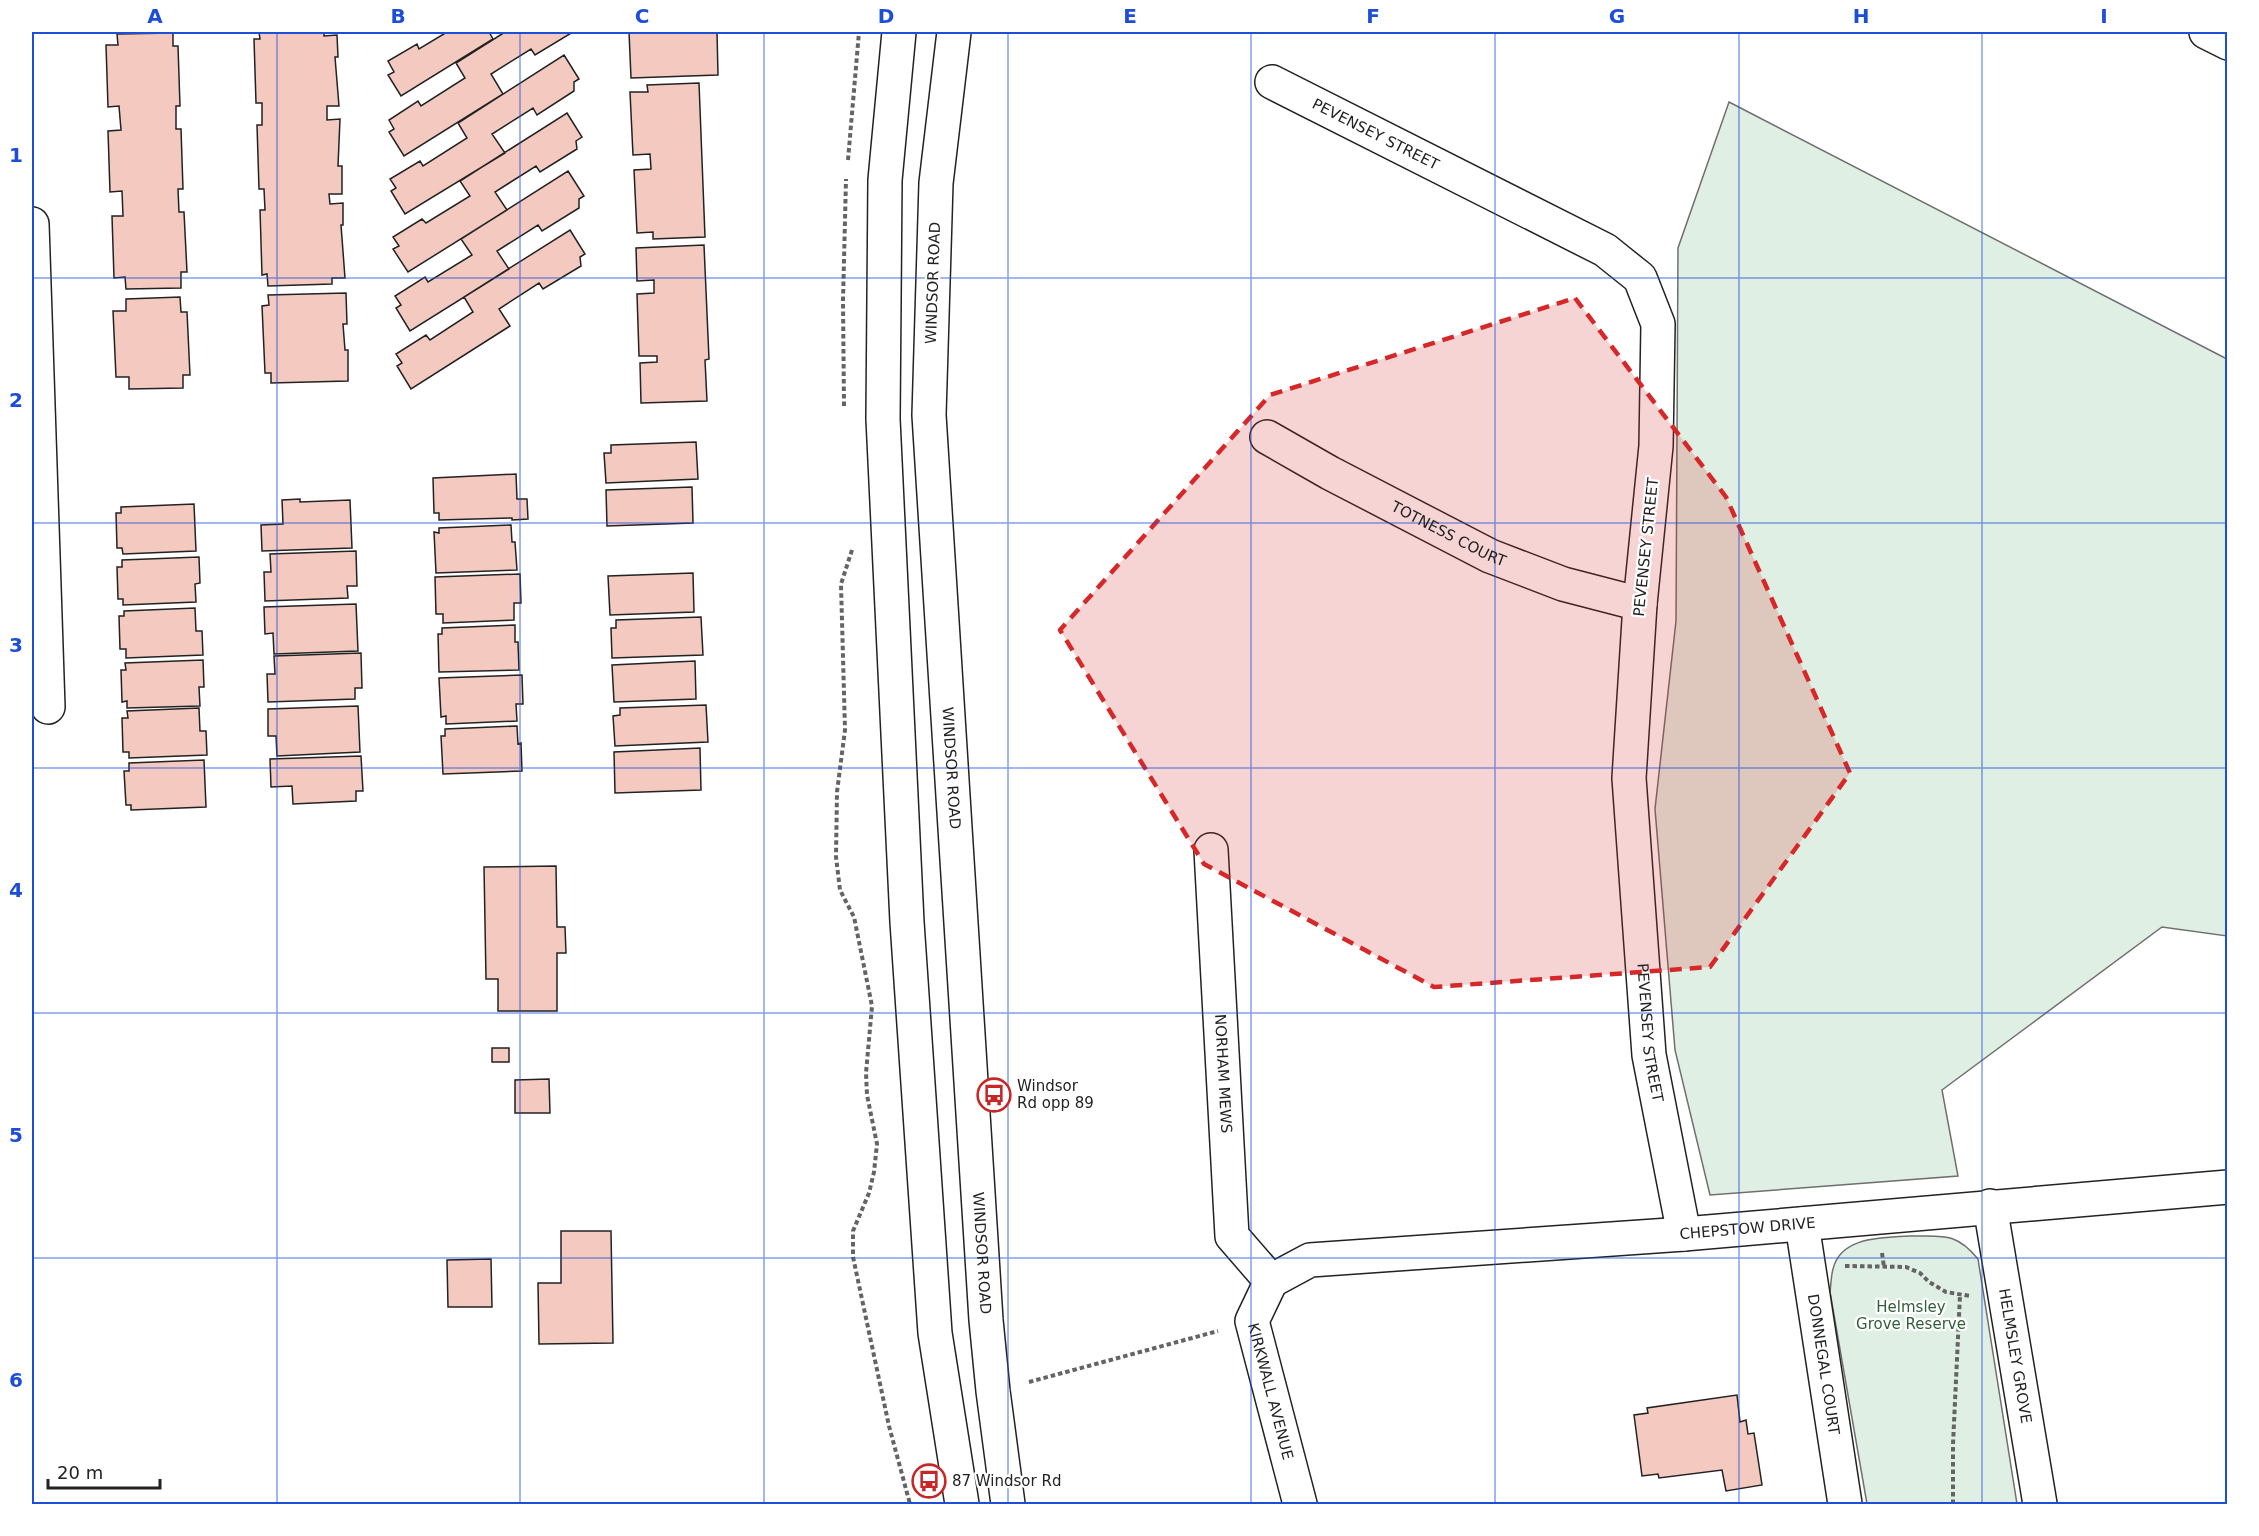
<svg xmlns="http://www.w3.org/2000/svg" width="2259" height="1536" font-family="'DejaVu Sans',sans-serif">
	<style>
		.green { fill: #e0efe3; stroke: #6f6f6f; stroke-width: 1.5 }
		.building { fill: #f3c9c0; stroke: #222; stroke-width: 1.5 }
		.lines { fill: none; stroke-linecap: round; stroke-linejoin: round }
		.minor-casing { stroke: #222; stroke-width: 36 }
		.primary-casing { stroke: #222; stroke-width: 36 }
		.path { stroke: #646464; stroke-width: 4; stroke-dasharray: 4.5 3; stroke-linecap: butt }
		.minor { stroke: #fff; stroke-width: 33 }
		.primary { stroke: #fff; stroke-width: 33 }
		.marked { fill: #d62828; fill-opacity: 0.2; stroke: #d62828; stroke-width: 4.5; stroke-dasharray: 12 8; stroke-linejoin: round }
		.grid { fill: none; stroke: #1d4ed8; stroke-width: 1.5; stroke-opacity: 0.55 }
		.labels { text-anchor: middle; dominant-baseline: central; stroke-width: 4.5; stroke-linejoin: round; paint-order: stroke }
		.street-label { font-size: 15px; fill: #222; stroke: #fff }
		.poi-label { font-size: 15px; fill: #222; stroke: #fff; text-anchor: start }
		.park-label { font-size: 15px; fill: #2f5e38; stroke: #fff }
		.neatline { fill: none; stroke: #1d4ed8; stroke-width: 2 }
		.grid-label { font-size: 20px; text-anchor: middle; font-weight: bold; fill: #1d4ed8 }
	</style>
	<rect width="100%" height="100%" fill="#fff"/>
	<path class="green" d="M1729 102 2227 359V936L2162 927 1942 1090 1958 1176 1710 1195 1675 1050 1655 809 1676 621 1678 248Z
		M1909 1236C1942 1237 1955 1231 1978 1259L2017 1504H1867L1830 1292C1831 1285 1831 1276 1833 1269 1841 1236 1883 1238 1909 1236Z"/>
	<path class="building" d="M259 32H324V36L337 35 338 57H335L339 106H327V120L340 119 338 166H342V194H329L330 204 343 203V225H341L345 278H332V284L268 286 267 274 262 275 260 210H265L264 189H259L257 125H262V103H256L254 39H260Z
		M447 32H489L493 39 401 96 388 75 394 72 388 61 417 44 419 49Z
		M505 32H573L535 55 531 49 491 74 503 94 404 156 389 132 394 129 389 120 418 101 421 106 465 78 456 63Z
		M629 32H717L718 75 631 78Z
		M173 33V46H178L180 106H176V129H181L183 189H178L179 212H184L187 272H181V288L126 289 125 277 114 278 112 216H123L122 191 110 192 108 131 121 130 119 106 108 107 106 45H118L117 34Z
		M564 55 579 79 574 82V91L537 115 533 108 492 134 505 153 405 214 391 191 396 188 390 179 420 161 423 166 467 138 458 123Z
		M699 83 705 237 653 239V232L637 233 634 170 651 169 650 154 633 155 630 92H648L647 85Z
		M567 113 582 137 576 141 577 149 540 172 536 166 495 192 507 210 408 272 393 249 399 246 393 237 422 219 426 223 470 196 460 181Z
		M568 171 584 196 579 199V208L542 231 538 225 497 251 509 269 410 331 396 308 401 305 395 296 425 277 428 282 472 255 461 239Z
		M570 230 585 254 580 257 581 266 543 289 539 283 499 309 510 326 411 389 397 366 402 363 396 354 426 335 430 340 473 312 464 297Z
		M704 245 709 359 705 360 707 401 641 403 640 363 657 362V356H639L637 294 654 293V280L637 281 636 248Z
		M346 293 347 324H343L345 350H348V381L271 383V373H265L262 306 269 305 268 295Z
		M180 297 181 312H187L190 375H183V388L129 389V377H116L113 311H126V299Z
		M696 442 698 479 606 483 604 453H611V445Z
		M516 474 517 499H527L528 519 512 520V518L439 520V513H434L433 478Z
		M692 487 693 523 607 526 606 490Z
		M300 499V502L350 500 352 548 262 551 261 525 283 524 282 500Z
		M194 504 196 551 123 554 122 548H117L116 513H121V507Z
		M511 525 512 542H515L517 570 436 573 434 532 439 533V528Z
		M356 551 357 586H347L348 598 265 601 264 572H271L270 554Z
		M199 557 200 583 195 584 196 602 123 605V599H118L117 567H122V560Z
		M693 573 694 612 610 615 608 576Z
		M520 574 521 603H514V620L443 623V614H436L435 577Z
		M356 604 358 651 274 654 273 633 265 634 264 607Z
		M195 608 196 631H202L203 655 126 658V649H120L119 616H124V611Z
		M701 617 703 655 612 658 611 628H616V620Z
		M515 625V642H518L519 670 439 672 438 634H442V628Z
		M361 653 362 688H355V699L268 702 267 674H275L274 656Z
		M203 660 204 687H199L200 706 127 708V701L122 702 121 670H126L125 663Z
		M695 661 696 699 614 702 612 665Z
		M522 675 523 704H516L517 721 446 724V716L441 717 439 678Z
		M706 705 708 742 615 746 613 716 620 715V708Z
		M358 706 360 752 277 756 276 736H268V709Z
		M199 708 200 731H206L207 755 129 758V752H123L122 718H128L127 711Z
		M517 726 518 744 521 743 522 771 443 774 441 736H445V729Z
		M700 748 701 790 615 793 614 752Z
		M361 756 363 791H356V801L293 804 292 786 271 787 270 759Z
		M204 760 206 807 131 810V805H126L124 771H129V763Z
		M556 866 557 927H565L566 953H557V1011H498V979H486L484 867Z
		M492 1048H509V1062H492Z
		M549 1079 550 1113H515V1080Z
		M561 1231H611L613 1343 539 1344 538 1283H561Z
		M491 1259 492 1307H448L447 1260Z
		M1737 1395 1740 1422 1746 1420 1748 1434 1754 1433 1762 1485 1726 1491 1722 1470 1659 1478 1658 1474 1642 1476 1634 1415 1648 1413 1647 1408Z"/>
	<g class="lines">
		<g class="minor-casing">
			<g id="minor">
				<path d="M2206 32 2228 43"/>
				<path id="s1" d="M1272 82 1605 250 1640 278 1658 324 1656 446 1640 604 1629 778 1649 1055 1684 1234"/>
				<path d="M32 224 48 707"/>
				<path id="s2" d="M1267 437 1330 473 1490 556 1563 584 1640 604"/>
				<path id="s3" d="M1211 850 1232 1236 1271 1281"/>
				<path id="s4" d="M1990 1206 2040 1504"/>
				<path id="s5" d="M1802 1224 1845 1504"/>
				<path id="s6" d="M1271 1281 1310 1260 1684 1234 2228 1187"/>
				<path id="s7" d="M1271 1281 1252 1321 1300 1504"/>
			</g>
		</g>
		<g class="primary-casing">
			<g id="primary">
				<path d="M899 32 885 180 883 419 907 922 935 1333 962 1504"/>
				<path id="s8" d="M954 32 936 183 929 415 986 1320 993 1391 1008 1504"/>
			</g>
		</g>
		<path class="path" d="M848 160 859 32
			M844 406 843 301 846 179
			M852 550 841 584 845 730 837 792 836 857 840 890 854 917 872 1006 866 1073 867 1095 877 1144 874 1172 869 1193 853 1231V1257L889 1426 910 1504
			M1882 1253 1884 1267
			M1845 1266 1906 1267 1920 1273 1929 1282 1946 1292 1970 1296
			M1029 1382 1218 1331
			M1953 1504V1444L1960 1295"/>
		<use href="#minor" class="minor"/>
		<use href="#primary" class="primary"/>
	</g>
	<path class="marked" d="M1575 298 1726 497 1850 773 1710 967 1434 987 1204 864 1060 630 1270 395Z"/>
	<path class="grid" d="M277 32V1504M520 32V1504M764 32V1504M1008 32V1504M1251 32V1504M1495 32V1504M1739 32V1504M1982 32V1504M32 278H2228M32 523H2228M32 768H2228M32 1013H2228M32 1258H2228"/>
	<defs>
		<g id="bus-ring" transform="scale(1.725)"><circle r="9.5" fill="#fff" stroke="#c62828" stroke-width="1.5"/><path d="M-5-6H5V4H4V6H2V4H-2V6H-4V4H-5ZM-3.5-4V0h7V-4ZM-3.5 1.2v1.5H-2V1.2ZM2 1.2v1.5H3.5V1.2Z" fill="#c62828"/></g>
	</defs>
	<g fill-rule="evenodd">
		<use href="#bus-ring" x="994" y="1095"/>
		<use href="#bus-ring" x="929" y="1481"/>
	</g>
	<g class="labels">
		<g class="street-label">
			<text stroke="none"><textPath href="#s1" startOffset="116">PEVENSEY STREET</textPath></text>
			<text transform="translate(933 283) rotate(-88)">WINDSOR ROAD</text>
			<text stroke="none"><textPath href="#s2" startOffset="206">TOTNESS COURT</textPath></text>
			<text transform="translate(1646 547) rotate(-84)">PEVENSEY STREET</text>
			<text stroke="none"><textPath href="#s8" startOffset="738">WINDSOR ROAD</textPath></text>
			<text stroke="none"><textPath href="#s1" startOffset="1178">PEVENSEY STREET</textPath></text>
			<text stroke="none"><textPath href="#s3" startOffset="224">NORHAM MEWS</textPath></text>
			<text stroke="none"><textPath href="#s6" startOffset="483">CHEPSTOW DRIVE</textPath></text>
			<text stroke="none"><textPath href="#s8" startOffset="1224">WINDSOR ROAD</textPath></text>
			<text stroke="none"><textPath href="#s4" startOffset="152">HELMSLEY GROVE</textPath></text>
			<text stroke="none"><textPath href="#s5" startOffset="142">DONNEGAL COURT</textPath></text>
			<text stroke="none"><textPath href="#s7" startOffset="117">KIRKWALL AVENUE</textPath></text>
		</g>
		<g class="poi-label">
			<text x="1017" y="1086">Windsor<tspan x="1017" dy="17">Rd opp 89</tspan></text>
			<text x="952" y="1481">87 Windsor Rd</text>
		</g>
		<g class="park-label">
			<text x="1911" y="1307">Helmsley<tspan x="1911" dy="17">Grove Reserve</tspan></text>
		</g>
	</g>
	<rect width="2259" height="1536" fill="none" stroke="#ffffff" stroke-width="66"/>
	<path d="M48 1479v9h112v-9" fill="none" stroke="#222222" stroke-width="3"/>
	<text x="57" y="1479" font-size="18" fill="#222222" stroke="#ffffff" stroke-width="4.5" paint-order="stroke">20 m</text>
	<rect x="33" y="33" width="2193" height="1470" class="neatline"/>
	<g class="grid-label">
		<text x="155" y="23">A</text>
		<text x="398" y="23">B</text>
		<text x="642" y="23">C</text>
		<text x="886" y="23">D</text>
		<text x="1130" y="23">E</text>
		<text x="1373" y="23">F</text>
		<text x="1617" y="23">G</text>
		<text x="1861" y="23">H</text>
		<text x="2104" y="23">I</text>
		<text x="16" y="162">1</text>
		<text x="16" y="407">2</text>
		<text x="16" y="652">3</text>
		<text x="16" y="897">4</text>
		<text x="16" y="1142">5</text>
		<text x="16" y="1387">6</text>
	</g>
</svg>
